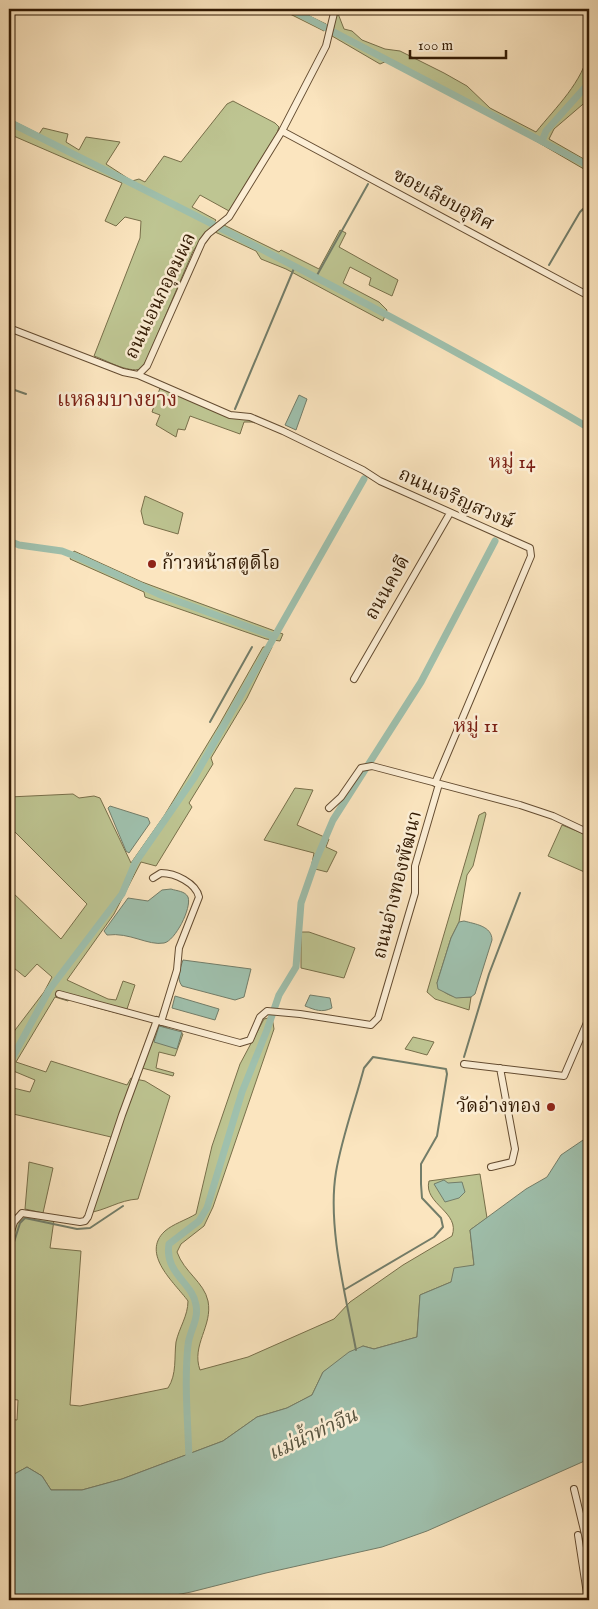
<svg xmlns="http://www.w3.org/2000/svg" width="598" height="1609" font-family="'IM FELL English','Noto Serif Thai',serif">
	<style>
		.green { fill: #bec592; stroke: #786f4a }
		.water { fill: #9fc0ad; stroke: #737d69 }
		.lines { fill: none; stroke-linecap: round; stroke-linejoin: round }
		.stream { stroke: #737d69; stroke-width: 2 }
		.canal { stroke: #9fc0ad; stroke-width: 7 }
		.street-casing { stroke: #644c31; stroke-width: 8 }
		.street { stroke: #fceed5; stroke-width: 6 }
		.poi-dot { fill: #8f2418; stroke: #fceed5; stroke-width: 2 }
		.labels { text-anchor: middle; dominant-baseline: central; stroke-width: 5; stroke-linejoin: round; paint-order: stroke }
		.street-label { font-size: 19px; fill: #311902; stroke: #fceed5 }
		.poi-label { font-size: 19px; fill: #311902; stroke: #fceed5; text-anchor: start }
		.neighbourhood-label { font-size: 20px; fill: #7a1f14; stroke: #fceed5 }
		.water-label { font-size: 20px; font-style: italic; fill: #58533e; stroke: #fceed5 }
		.quarter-label { font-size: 21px; fill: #7a1f14; stroke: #fceed5 }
	</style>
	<rect width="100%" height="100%" fill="#fbe5bf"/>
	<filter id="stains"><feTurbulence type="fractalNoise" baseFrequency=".004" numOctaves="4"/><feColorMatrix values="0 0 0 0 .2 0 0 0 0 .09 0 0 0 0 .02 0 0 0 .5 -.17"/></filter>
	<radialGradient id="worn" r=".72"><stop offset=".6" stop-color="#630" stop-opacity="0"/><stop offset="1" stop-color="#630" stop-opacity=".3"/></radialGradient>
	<path class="green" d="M280 9H295L326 24 324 31Z
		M337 11 344 29 352 31 362 40 385 49 400 51 444 73 467 86 490 108 536 132C556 107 583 82 589 50V99L554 129 549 139 589 162V172L510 126 387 61 380 64 332 36Z
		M233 101 275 123 279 127 277 133 229 211 200 195 192 207 216 220 193 251 147 359 141 369C127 373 106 360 94 356L140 238 141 221 125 217 116 226 105 221 122 183 9 134V119L39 134 43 128 68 134 66 142 79 150 86 137 120 142 106 164 132 181 139 179 145 182 164 156 181 162 227 104Z
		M224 225 279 252 281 250 319 269 340 230 346 233 339 247 398 280 392 296 369 285 371 278 350 267 343 283 379 302 387 310 383 321 286 269 261 259 256 251 215 232Z
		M160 388 249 419 253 422H244L240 434 190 416 185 430 178 429 176 437 156 425 160 415 152 412Z
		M145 496 183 513 178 534 144 524 141 511Z
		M74 551 142 582 283 634 280 641 266 639 145 597 144 592 70 559Z
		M263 647H272L247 698 211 758 213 764 189 803 192 807 156 866 141 862 114 914 67 980 108 999 116 1000 123 981 135 985 125 1015 90 1006 71 997 68 1001 55 997 16 1062 46 1072 51 1061 127 1085 131 1078 145 1081 170 1096 138 1199C119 1200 105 1211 87 1213L111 1137 9 1113V1087L30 1092 35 1080 11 1070 9 1072V1038L44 992 52 977 37 964 25 977 9 964V892H12L61 939 87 904 9 826V797L73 794 79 798 94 796 100 798 131 863 164 816 219 725Z
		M295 788 313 790 297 825 329 839 326 847 337 852 327 872 311 868 314 853 264 840Z
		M485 812 486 814 473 866 467 875 459 922 451 938 437 983C445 997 456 998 471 997L469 1010 435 999 427 992 479 815Z
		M562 825 589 836V874L548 856Z
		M301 932H309L355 948 344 978 301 968Z
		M272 1017 274 1029 213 1207 204 1226 181 1244 177 1252C184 1272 204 1282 208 1301 213 1326 191 1345 200 1370L248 1357 334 1319 350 1302 403 1265 452 1236C461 1212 423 1204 429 1181L480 1174 487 1218 470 1230 474 1265 451 1282 420 1295 417 1337 374 1349 363 1346 323 1372 312 1395 287 1408 257 1417 223 1441 122 1479 82 1490H51L42 1476 27 1467 9 1477V1419L17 1420 18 1400 9 1399V1214L54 1220 50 1248 81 1251 70 1405 80 1406 168 1388C177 1374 174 1358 176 1342 179 1328 188 1316 188 1301 175 1283 140 1254 165 1231 173 1224 186 1220 196 1214L212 1146 240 1064 264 1019Z
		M157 1024 183 1034 175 1056 159 1052 156 1068 174 1073 173 1076 142 1068Z
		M413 1037 434 1042 427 1055 405 1049Z
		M29 1162 53 1168 43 1213 25 1209Z"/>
	<path class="water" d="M299 395 307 399 296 430 285 425Z
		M110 806 148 818 150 823 129 853 126 851 108 808Z
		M171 889C177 891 185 891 188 897 192 908 175 941 164 943 148 946 130 932 107 935L104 931 128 898 148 901 162 890Z
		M464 921C475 924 492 926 492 940L475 994 471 997 456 998 438 989 437 983 451 938 459 922Z
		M183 960 251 969 244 997 235 1000 182 986C176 978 180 969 183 960Z
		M310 995 330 998 332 1008C322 1013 315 1010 305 1006Z
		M175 996 219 1009 215 1020 172 1008Z
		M159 1026 182 1032 177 1049 154 1042Z
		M589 1136V1459L427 1531 382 1547 266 1573 191 1592 150 1600H9V1477L27 1467 42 1476 51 1490H82L122 1479 223 1441 257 1417 287 1408 312 1395 323 1372 349 1352 363 1346 374 1349 417 1337 420 1295 451 1282 454 1268 474 1265 470 1230 526 1189 547 1177 561 1155Z
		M444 1180 448 1183 462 1182 465 1192 459 1198 445 1202 434 1184Z"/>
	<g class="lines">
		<path class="stream" d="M549 265 580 212 583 209 589 211
			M316 277 368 184
			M9 388 26 394
			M235 409 295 266
			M210 722 252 647
			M464 1057 489 974 520 893
			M9 1218H11L9 1224
			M9 1258 20 1223 25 1218 77 1229 90 1228 123 1206
			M344 1290 434 1237 443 1227 441 1218 422 1198 421 1184V1164L437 1136 447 1074 446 1069 373 1057 364 1068C355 1102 342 1137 336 1172 327 1226 346 1297 356 1350"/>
		<path class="canal" d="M290 9 589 166
			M588 9 589 12
			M9 122C205 220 401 317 589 428
			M542 141 546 131 589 83
			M9 541 19 545 62 551 80 558 161 595 273 636
			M9 1064 49 990 122 894 135 863 194 778 364 479
			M189 1460C188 1422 184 1383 188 1345 189 1332 199 1320 196 1305 193 1283 164 1273 169 1244L199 1221 207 1208 242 1092 267 1030 279 995 296 967 301 903 316 860 333 820 421 682 495 541"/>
		<g class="street-casing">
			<path id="street" d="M282 131 589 296
				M9 328 123 372 138 375 147 366 202 242 208 234 229 217 282 131 326 46 335 9
				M138 375 230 415 250 417 283 431 363 470 380 481 530 548 531 556 435 783
				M354 679 450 513
				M329 808 341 797 361 768 372 766 520 805 553 816 589 833
				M153 878 161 873C175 873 196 883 199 897L179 948 177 970 161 1022
				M59 994 240 1043 250 1040 260 1017 267 1011 300 1014 371 1025 378 1018 415 893V866L439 784
				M464 1064 564 1076 589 1018
				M491 1167 512 1162 515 1149 500 1068
				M9 1238 14 1222 22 1213 80 1222 85 1221 88 1217 122 1115 157 1020
				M574 1489 589 1551
				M578 1535 588 1600"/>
		</g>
		<use href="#street" class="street"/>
	</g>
	<g class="poi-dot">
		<circle cx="152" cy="564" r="5"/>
		<circle cx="551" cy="1107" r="5"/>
	</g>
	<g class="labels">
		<g class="street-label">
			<text transform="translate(443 200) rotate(28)">ซอยเลียบอุทิศ</text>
			<text transform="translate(161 296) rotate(-64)">ถนนเอนกอุดมผล</text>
			<text transform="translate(456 499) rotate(24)">ถนนเจริญสวงษ์</text>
			<text transform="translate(388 588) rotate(-60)">ถนนคงดี</text>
			<text transform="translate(398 885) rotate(-76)">ถนนอ่างทองพัฒนา</text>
		</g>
		<g class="poi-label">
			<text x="162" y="564">ก้าวหน้าสตูดิโอ</text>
			<text x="541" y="1107" text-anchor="end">วัดอ่างทอง</text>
		</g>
		<g class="neighbourhood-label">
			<text x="512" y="462">หมู่ 14</text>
			<text x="476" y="726">หมู่ 11</text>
		</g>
		<g class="water-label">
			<text transform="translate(313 1435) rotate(-25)">แม่น้ำท่าจีน</text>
		</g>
		<g class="quarter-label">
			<text x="117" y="400">แหลมบางยาง</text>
		</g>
	</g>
	<rect width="598" height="1609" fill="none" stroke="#fbe5bf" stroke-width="30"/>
	<rect x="10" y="10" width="578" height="1589" fill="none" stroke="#311902" stroke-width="2.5"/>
	<rect x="15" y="15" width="568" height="1579" fill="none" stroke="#311902"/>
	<path d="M410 50v8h96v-8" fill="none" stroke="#311902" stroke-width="2.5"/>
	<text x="418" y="50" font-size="15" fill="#311902" stroke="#fceed5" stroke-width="4" paint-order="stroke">100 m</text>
	<rect width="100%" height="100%" filter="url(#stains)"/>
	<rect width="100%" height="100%" fill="url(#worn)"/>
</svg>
